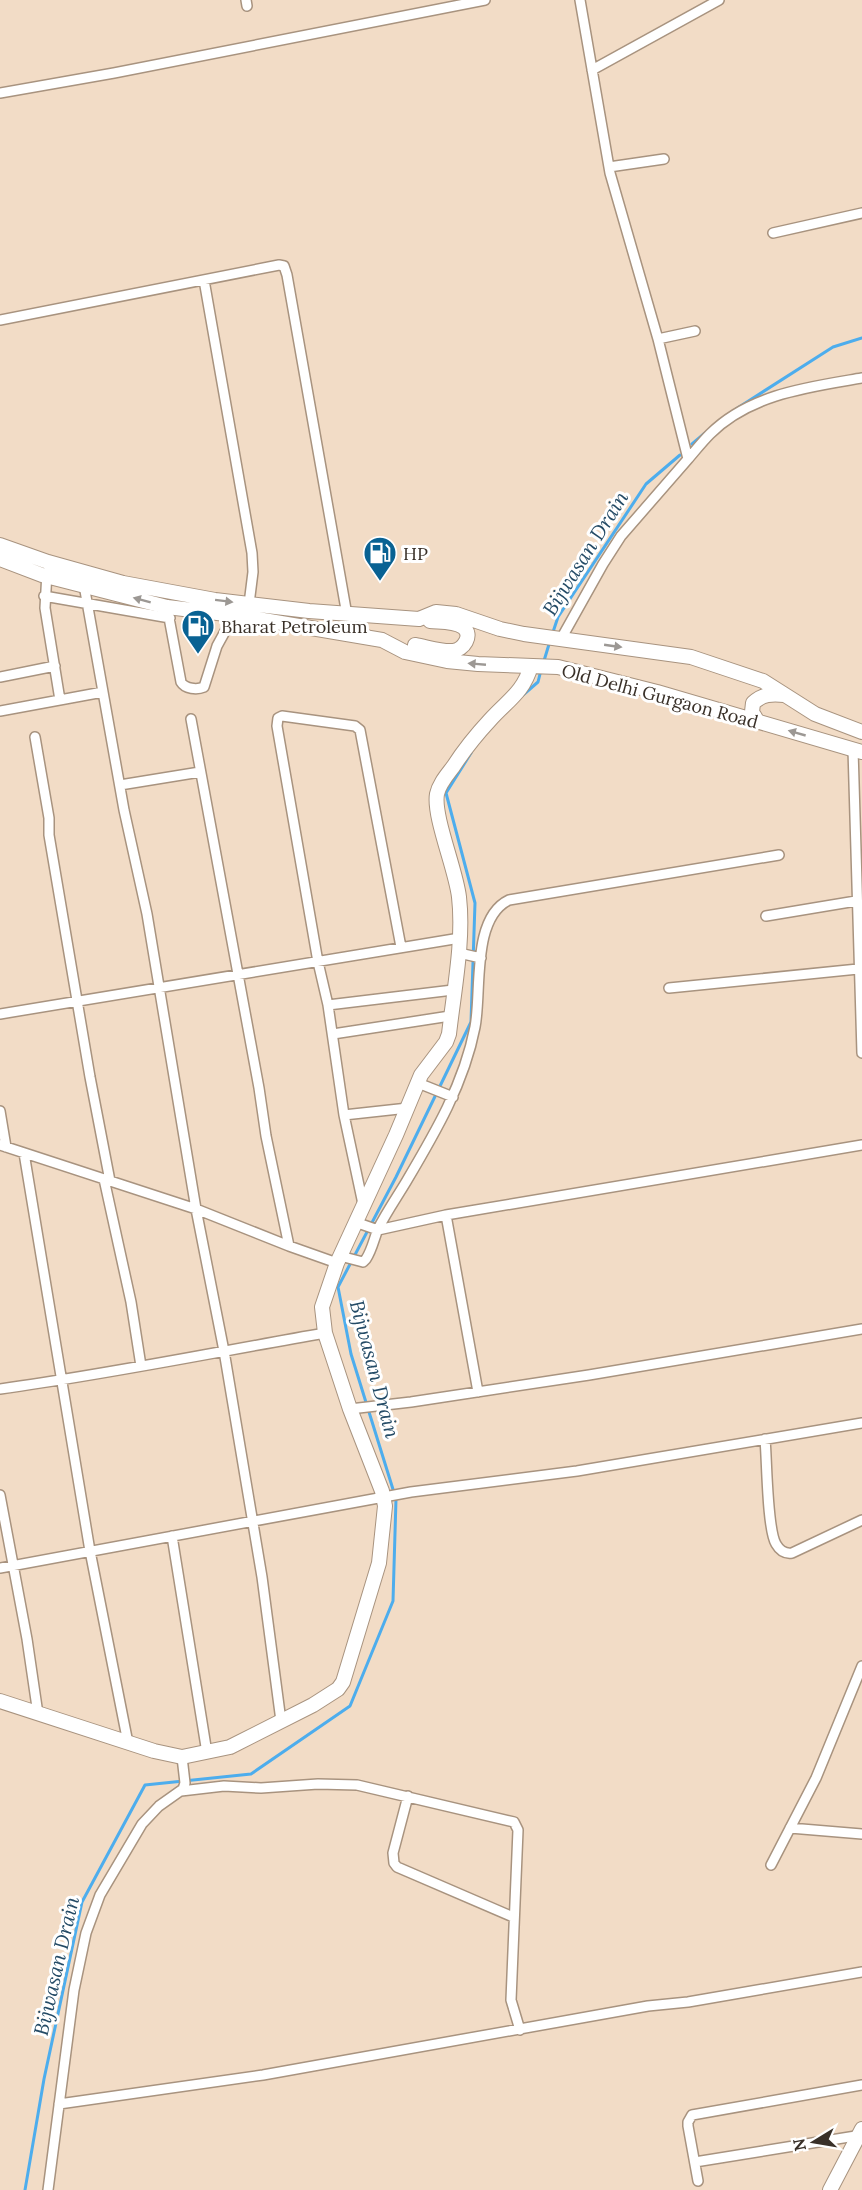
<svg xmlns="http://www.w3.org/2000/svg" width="862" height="2190" font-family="Lora,serif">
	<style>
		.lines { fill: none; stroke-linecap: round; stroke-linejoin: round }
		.stream { stroke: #4daded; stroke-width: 3 }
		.street-casing { stroke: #a8937f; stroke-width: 12 }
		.secondary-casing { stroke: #a8937f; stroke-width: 16 }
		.street { stroke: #fff; stroke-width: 9 }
		.secondary { stroke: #fff; stroke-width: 14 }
		.oneway { fill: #9c9894 }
		.labels { text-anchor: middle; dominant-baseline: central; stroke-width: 6; stroke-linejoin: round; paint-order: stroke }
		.poi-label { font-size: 18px; fill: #393028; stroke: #fff; text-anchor: start }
		.street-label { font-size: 18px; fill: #393028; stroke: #fff }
		.water-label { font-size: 20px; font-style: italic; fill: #244b66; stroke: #fff }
	</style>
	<rect width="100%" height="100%" fill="#f2dcc6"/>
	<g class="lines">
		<path class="stream" d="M736 409 833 347 862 338
			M692 444 705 433
			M552 635 558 617 646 484 680 455
			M543 664 550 641
			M523 695 538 682 541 670
			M25 2190 44 2079 82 1902 145 1785 251 1774 350 1706 393 1601 396 1499 351 1354 338 1287 396 1177 471 1022 475 903 446 793 471 753"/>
		<g class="street-casing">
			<path id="street" d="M246 0 247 6
				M592 70 719 0
				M0 93 114 73 485 0
				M609 167 664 159
				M773 233 862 213
				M204 280 252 553 253 572 249 604
				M0 320 279 265 284 266 287 275 347 615
				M658 339 695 331
				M688 459C695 451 702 442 710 434 750 394 809 387 862 378
				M47 572 45 608 60 700
				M84 585 124 810 147 914 196 1209 224 1351 262 1577 281 1721
				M44 596 170 618
				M167 607 181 682C185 689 197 690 204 687L217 646 234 615
				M561 639 603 564 621 536 688 459 658 339 610 173 580 0
				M0 677 55 666
				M0 711 103 692
				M191 719 259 1088 266 1136 289 1246
				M35 737 49 818V835L90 1077 110 1181
				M853 749 862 1053
				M120 785 200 772
				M766 916 856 901
				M459 953 481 958
				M669 988 858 969
				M328 1005 453 990
				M0 1014 460 938
				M333 1034 450 1016
				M418 1083 453 1097
				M0 1111 6 1147
				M344 1115 408 1108
				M0 1145 196 1209 289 1246 337 1263
				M24 1153 90 1551 128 1743
				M104 1179 131 1302 141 1366
				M363 1204 344 1115 328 1005 318 962 277 726 278 718 282 716 355 726 360 730 401 947
				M446 1215 478 1392
				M355 1222 378 1230 446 1215 862 1145
				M340 1256 363 1262 366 1259C372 1250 374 1239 378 1229 386 1213 397 1197 406 1182 435 1133 464 1084 475 1027 482 992 471 918 509 900L779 855
				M0 1389C109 1374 216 1352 325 1333
				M350 1409 411 1402 589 1375 862 1329
				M765 1439C767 1460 767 1529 776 1544 780 1551 785 1554 792 1553L862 1520
				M0 1495 27 1639 38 1714
				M172 1536 207 1753
				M0 1568 411 1492 577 1471 862 1423
				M181 1791 224 1786 261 1788 318 1784 357 1785 514 1822 518 1830 511 2000 520 2030
				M408 1796 393 1853 394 1863 397 1867 513 1917
				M790 1828 862 1834
				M771 1865 816 1778 862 1666
				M59 2104 263 2075 648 2006 688 2002 862 1972
				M695 2162 862 2135
				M698 2181 688 2126V2122L692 2115 862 2085
				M48 2190 74 1990 86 1933 100 1895 142 1824 159 1806 183 1789 185 1783 182 1757"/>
		</g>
		<g class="secondary-casing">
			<path id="secondary" d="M0 545 48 562 123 583 215 600 309 611 419 619 436 612 456 614 500 629 524 634 691 657 763 681 815 714 862 732
				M0 559 42 575 167 607 234 615 382 640 405 652 447 661 478 664 558 667 657 692 862 752
				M415 645C427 647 441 652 453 651 463 650 474 635 463 627 455 621 440 622 430 621
				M758 722 752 712 753 703C763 694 771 694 784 695
				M0 1701 154 1751 182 1757 230 1747 313 1705 338 1689 343 1682 379 1563 385 1506 382 1491 350 1409 325 1333 322 1307 337 1263 396 1135 421 1075 446 1042 449 1034C454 990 464 940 459 897 456 870 433 816 437 794 439 784 447 775 453 767 464 750 477 734 490 720 508 700 523 693 531 666
				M830 2190 862 2129"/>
		</g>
		<use href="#street" class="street"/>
		<use href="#secondary" class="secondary"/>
	</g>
	<defs><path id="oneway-solid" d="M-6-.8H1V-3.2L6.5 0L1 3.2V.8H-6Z" transform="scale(1.5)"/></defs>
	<g class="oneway">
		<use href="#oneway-solid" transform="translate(142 600) rotate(-165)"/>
		<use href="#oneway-solid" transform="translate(224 601) rotate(7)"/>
		<use href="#oneway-solid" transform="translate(613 646) rotate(8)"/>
		<use href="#oneway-solid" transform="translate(477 664) rotate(-175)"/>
		<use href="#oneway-solid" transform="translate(797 733) rotate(-164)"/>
	</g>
	<defs>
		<g id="fuel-pin" transform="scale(1.725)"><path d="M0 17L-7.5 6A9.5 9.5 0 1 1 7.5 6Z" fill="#096293" stroke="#fff"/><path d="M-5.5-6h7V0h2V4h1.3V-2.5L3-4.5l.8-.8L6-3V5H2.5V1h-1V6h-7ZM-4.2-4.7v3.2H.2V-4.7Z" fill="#fff"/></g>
	</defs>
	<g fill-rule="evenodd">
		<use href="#fuel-pin" x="380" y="553"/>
		<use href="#fuel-pin" x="198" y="626"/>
	</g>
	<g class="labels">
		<g class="poi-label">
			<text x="403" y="553">HP</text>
			<text x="221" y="626">Bharat Petroleum</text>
		</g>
		<g class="street-label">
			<text transform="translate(660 696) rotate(15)">Old Delhi Gurgaon Road</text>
		</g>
		<g class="water-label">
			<text transform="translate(585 553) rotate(-58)">Bijwasan Drain</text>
			<text transform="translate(375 1369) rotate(75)">Bijwasan Drain</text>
			<text transform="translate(56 1966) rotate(-77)">Bijwasan Drain</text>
		</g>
	</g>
	<g transform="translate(814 2142) rotate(259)" stroke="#ffffff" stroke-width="4.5" paint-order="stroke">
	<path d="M0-4.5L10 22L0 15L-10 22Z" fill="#393028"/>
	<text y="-9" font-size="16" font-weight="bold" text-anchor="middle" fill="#393028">N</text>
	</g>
</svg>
